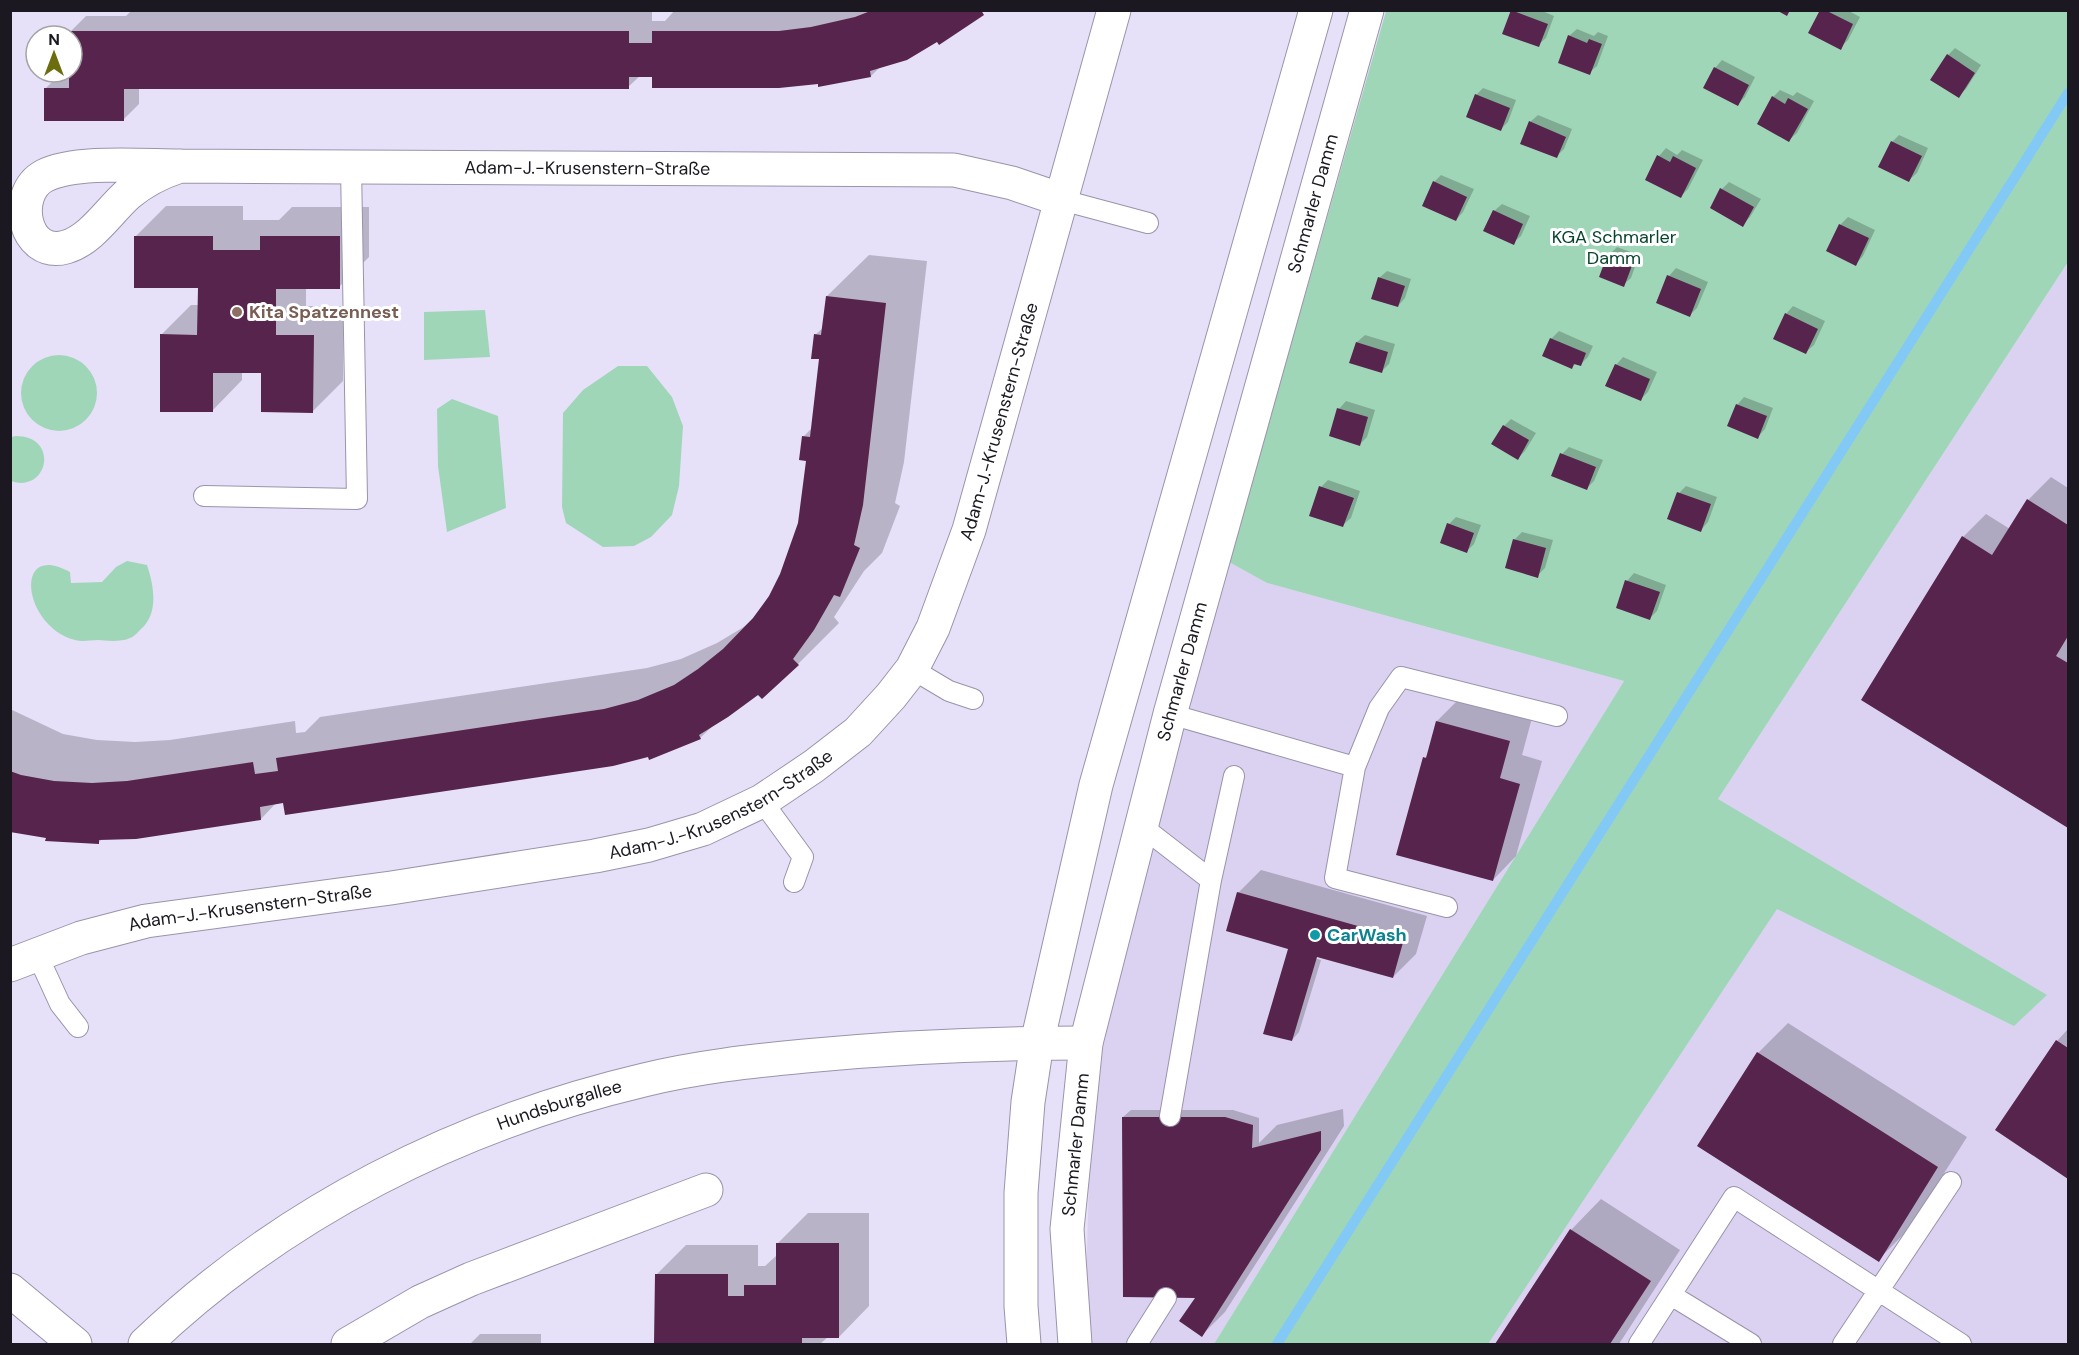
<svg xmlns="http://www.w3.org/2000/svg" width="2079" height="1355" font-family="'DM Sans',sans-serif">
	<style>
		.built { fill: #dbd2f2 }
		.green { fill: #a0d6b8 }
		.shadow { fill: #0003 }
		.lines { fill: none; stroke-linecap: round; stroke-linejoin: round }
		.stream { stroke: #83c9f5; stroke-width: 10 }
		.building { fill: #57244d }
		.service-casing { stroke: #9a93ab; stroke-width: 22 }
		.minor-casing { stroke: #9a93ab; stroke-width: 35 }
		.tertiary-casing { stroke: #9a93ab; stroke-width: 35 }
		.service { stroke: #fff; stroke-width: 20 }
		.minor { stroke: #fff; stroke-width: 33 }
		.tertiary { stroke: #fff; stroke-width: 33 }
		.education-dot { fill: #8d6e63; stroke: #fff; stroke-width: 2 }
		.culture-dot { fill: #0f9aa8; stroke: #fff; stroke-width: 2 }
		.labels { text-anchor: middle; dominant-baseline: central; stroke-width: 6; stroke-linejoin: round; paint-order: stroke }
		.street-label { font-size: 18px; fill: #1b1821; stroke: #fff }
		.park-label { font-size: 18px; fill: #06442b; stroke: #fff }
		.education-label { font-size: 18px; font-weight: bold; fill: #785e54; stroke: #fff; text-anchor: start }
		.culture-label { font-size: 18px; font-weight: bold; fill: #0d838f; stroke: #fff; text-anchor: start }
	</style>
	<rect width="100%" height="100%" fill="#e7e0f9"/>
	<path class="built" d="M2068 262V1344H1341L1718 799Z
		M1229 562 1267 583 1624 681 1214 1344H1091L1086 1290 1089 1177 1103 1048 1156 826Z"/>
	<path class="green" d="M1386 11H2068V262L1718 799 2047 995 2014 1026 1777 909 1488 1344H1214L1624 681 1267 583 1229 562Z
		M485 310 490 357 424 360V312Z
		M21 393a38 38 0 1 1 76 0a38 38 0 1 1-76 0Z
		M618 366H647L672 397 683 426 679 486 672 515 651 537 634 546 603 547 566 523 562 507 563 413 583 390Z
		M452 399 498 416 506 508 447 532 438 466 437 409Z
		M16 436C60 436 48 494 11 481V437Z
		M127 561 147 565C154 586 159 613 141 629 138 632 134 637 130 638 122 642 107 641 98 640 91 640 82 642 75 640 22 626 13 540 70 572L71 583 102 582 116 567Z"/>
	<path class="shadow" d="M132 10H652V21H665L675 10H986L937 41 880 67 871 76 819 82 641 75 628 87H139V104L123 120 45 89 61 73 72 72 71 31 86 16H126Z
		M1512 10H1540L1554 16 1546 38 1538 45 1504 33Z
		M1822 10H1847L1860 17 1848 40 1840 48Z
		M1577 29 1594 36 1598 32 1608 36 1597 66 1589 73 1569 36Z
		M1955 48 1981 65 1966 89 1958 96 1948 55Z
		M1722 60 1755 77 1745 97 1738 104 1715 68Z
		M1483 88 1516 100 1508 122 1501 129 1476 95Z
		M1780 90 1793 96 1797 92 1814 101 1797 133 1789 140 1773 97Z
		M1538 115 1572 129 1564 149 1556 157 1530 122Z
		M1899 135 1928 148 1917 173 1909 180 1892 142Z
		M1666 148 1677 155 1682 150 1703 160 1688 189 1680 197 1647 179 1659 156Z
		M1441 175 1474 189 1463 212 1456 220 1434 182Z
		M1729 182 1761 199 1750 217 1743 225 1722 189Z
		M1502 204 1530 216 1521 236 1513 243 1494 211Z
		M166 206H243V220H279L292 207H369V257L339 287H306V306H343V381L313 411 262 372H242V380L212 411 161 335 191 305H199V286L136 236Z
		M1848 217 1875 230 1863 256 1856 264 1840 225Z
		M1617 247 1639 255 1631 278 1623 285 1610 254Z
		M869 255 927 261 904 462 895 503 900 506 882 553 864 571 834 617 839 623 798 664 716 723 700 738 649 755 277 802 261 819 103 838 98 843 10 830V709L63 734 97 740 135 742 170 740 295 721 296 733 305 732 320 717 647 668 681 659 717 643 742 628 757 616 770 597 781 575 799 524 808 460 804 436 812 428 820 358 815 335 824 327 827 296Z
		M1676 268 1708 282 1697 308 1690 315 1669 276Z
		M1387 271 1411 279 1405 298 1398 306 1379 278Z
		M1793 306 1825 321 1814 345 1806 352 1786 314Z
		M1559 331 1593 346 1588 357 1580 365 1576 363 1572 367 1551 339Z
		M1365 335 1395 344 1389 364 1381 372 1351 362 1357 342Z
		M1623 357 1657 372 1648 392 1641 399 1616 365Z
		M1744 397 1773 408 1765 429 1758 437 1737 405Z
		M1346 401 1375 410 1367 437 1360 444 1339 409Z
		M1511 419 1536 433 1525 451 1518 458 1504 426Z
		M1569 447 1603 460 1594 481 1587 488 1562 454Z
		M2051 477 2068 488V826L1863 699 1963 537 1986 514 2010 529 2028 500Z
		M1328 480 1360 491 1351 518 1343 525 1321 487Z
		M1686 486 1717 497 1708 522 1701 530 1679 493Z
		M1456 517 1481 525 1474 544 1467 551 1449 524Z
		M1522 532 1553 540 1545 568 1537 576 1515 539Z
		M1634 573 1666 585 1657 611 1650 618 1627 581Z
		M1460 698 1532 718 1522 755 1542 761 1516 856 1493 880 1425 758 1428 754 1437 721Z
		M1261 870 1427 916 1416 954 1393 977 1322 957 1292 952 1321 960 1299 1032 1292 1040 1291 948 1238 893Z
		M1788 1023 1967 1137 1908 1230 1878 1260 1758 1053Z
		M2068 1029V1177L1997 1130 2057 1041Z
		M1343 1109 1344 1126 1225 1312 1202 1335 1198 1296 1123 1117 1131 1110H1233L1259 1118V1143L1277 1125Z
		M1601 1199 1680 1250 1619 1344H1497L1571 1230Z
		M808 1213H869V1306L839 1337H828L820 1344H656V1275L686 1245H758V1266H765L776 1256 778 1243Z
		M480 1334H541V1344H470Z"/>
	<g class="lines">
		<path class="stream" d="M1277 1344 2068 93"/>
	</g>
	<path class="building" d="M873 10H981L984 15 939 45 937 42 907 60 870 71 871 77 818 87V84L779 88H652V77H629V89H124V121H44V88H69V72H72V36H69V31H629V43H652V31H779L811 27 855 17Z
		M1511 10 1548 24 1539 47 1502 34Z
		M1776 10H1790L1787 16Z
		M1820 10H1825L1853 24 1841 50 1808 33Z
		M1568 35 1587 43 1589 39 1602 44 1590 75 1558 63Z
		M1947 54 1975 73 1959 98 1930 80Z
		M1714 67 1749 85 1738 106 1703 88Z
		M1475 94 1510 108 1501 131 1466 117Z
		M1772 96 1785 104 1788 98 1808 109 1789 142 1757 124Z
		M1529 121 1566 137 1557 158 1520 144Z
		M1891 141 1922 156 1909 182 1878 167Z
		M1657 155 1670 162 1673 156 1696 168 1681 198 1645 180Z
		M1433 181 1467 197 1456 221 1422 206Z
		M1720 188 1754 207 1743 227 1710 208Z
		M1493 210 1523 224 1514 245 1483 231Z
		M1839 224 1869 238 1856 266 1826 251Z
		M134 236H213V250H260V236H340V289H276V335H314L313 413 261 412V373H213V412H160V334L197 335 198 288H134Z
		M1608 253 1633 263 1624 287 1599 277Z
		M1667 275 1701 289 1690 317 1656 303Z
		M1378 277 1405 286 1398 307 1371 299Z
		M826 296 886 303 863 505 854 545 860 548 840 597 834 595 814 630 793 659 799 665 762 699 758 695 728 717 699 735 701 739 649 760 648 757 613 766 285 815 283 803 260 807 261 820 136 839 99 840V844L45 841 46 838 10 832V771L21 775 54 781 92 783 127 781 253 762 255 774 278 771 276 758 604 709 638 700 674 685 698 669 723 649 753 618 769 596 780 574 798 523 806 461 799 460 802 436 810 437 819 359H811L814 334 821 335Z
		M1785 313 1818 329 1806 354 1773 339Z
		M1550 338 1586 353 1581 366 1574 364 1572 369 1542 356Z
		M1356 342 1388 352 1382 373 1349 363Z
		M1615 364 1650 379 1641 401 1605 386Z
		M1736 404 1767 416 1758 439 1727 426Z
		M1337 408 1368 417 1360 446 1329 436Z
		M1503 425 1529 440 1518 460 1491 444Z
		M1560 453 1596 467 1587 490 1551 476Z
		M1319 486 1354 498 1343 527 1309 516Z
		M1677 492 1711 504 1701 532 1667 519Z
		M2027 499 2068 525V636L2056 656 2068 663V828L1861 700 1962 536 1992 555Z
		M1447 523 1474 533 1467 553 1440 543Z
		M1513 539 1546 548 1538 578 1505 568Z
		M1625 580 1660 592 1650 620 1616 608Z
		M1436 721 1510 741 1500 778 1520 784 1493 881 1396 855 1423 757 1426 758Z
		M1237 892 1404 939 1393 978 1317 957 1292 1041 1263 1034 1288 949 1226 931Z
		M2056 1040 2068 1048V1179L1995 1130Z
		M1757 1052 1938 1167 1879 1262 1697 1146Z
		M1122 1117H1225L1253 1125 1252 1148 1321 1131V1150L1202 1337 1179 1321 1195 1298 1123 1297Z
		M1570 1229 1651 1281 1610 1344H1495Z
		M776 1243H839V1338H802V1344H654L655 1274H728V1296H744V1285H776Z"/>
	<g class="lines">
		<g class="service-casing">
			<path id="service" d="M1062 200 1148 223
				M204 496 357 499 351 167
				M912 669 949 691 973 699
				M1170 714 1355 767 1379 708 1401 677 1557 716
				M1355 767 1335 878 1447 907
				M762 801 803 857 794 882
				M1140 825 1211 880 1170 1116
				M1211 880 1234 776
				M37 954 60 1004 78 1027
				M1671 1295 1751 1344
				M1137 1344 1166 1298
				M1639 1344 1734 1197 1961 1344
				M1843 1344 1951 1182"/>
		</g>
		<g class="minor-casing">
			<g id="minor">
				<path id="s1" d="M180 166C162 172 142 182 128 194 109 211 91 240 66 247 24 259 11 194 44 176 75 160 144 166 180 166L954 170 1012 183 1062 200"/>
				<path id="s2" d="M10 965 81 938 146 921 391 888 595 856 649 845 703 829 762 801 814 766 858 732 891 696 912 669 933 628 969 530 1114 10"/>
				<path d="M10 1290 75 1344"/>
				<path d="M348 1344 420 1302 471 1279 706 1190"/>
			</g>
		</g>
		<g class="tertiary-casing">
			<g id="tertiary">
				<path id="s3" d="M145 1344C283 1212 458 1124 644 1080 697 1067 752 1061 805 1056 899 1047 992 1043 1086 1043"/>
				<path d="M1024 1344 1021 1306V1193L1028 1102 1037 1043 1096 785 1316 10"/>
				<path id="s4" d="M1075 1344 1067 1229 1086 1043 1170 714 1367 10"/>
			</g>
		</g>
		<use href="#service" class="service"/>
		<use href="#minor" class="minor"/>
		<use href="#tertiary" class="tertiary"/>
	</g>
	<circle class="education-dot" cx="237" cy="312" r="6"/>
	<circle class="culture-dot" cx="1315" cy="935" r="6"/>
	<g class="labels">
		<g class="street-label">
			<text stroke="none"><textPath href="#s1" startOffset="792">Adam-J.-Krusenstern-Straße</textPath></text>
			<text stroke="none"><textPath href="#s4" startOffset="1172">Schmarler Damm</textPath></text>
			<text stroke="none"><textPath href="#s2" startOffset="1238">Adam-J.-Krusenstern-Straße</textPath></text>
			<text stroke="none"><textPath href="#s4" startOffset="686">Schmarler Damm</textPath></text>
			<text stroke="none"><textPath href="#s2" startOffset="734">Adam-J.-Krusenstern-Straße</textPath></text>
			<text stroke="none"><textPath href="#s2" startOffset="248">Adam-J.-Krusenstern-Straße</textPath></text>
			<text stroke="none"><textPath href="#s3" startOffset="483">Hundsburgallee</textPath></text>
			<text stroke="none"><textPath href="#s4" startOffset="200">Schmarler Damm</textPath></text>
		</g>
		<g class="park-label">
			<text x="1614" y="237">KGA Schmarler<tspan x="1614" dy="21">Damm</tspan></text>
		</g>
		<g class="education-label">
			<text x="249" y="312">Kita Spatzennest</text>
		</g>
		<g class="culture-label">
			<text x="1327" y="935">CarWash</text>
		</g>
	</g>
	<rect width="2079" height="1355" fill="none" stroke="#1b1821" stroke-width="24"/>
	<g transform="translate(54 54)"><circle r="28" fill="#ffffff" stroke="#a4a3a6" stroke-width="1.5"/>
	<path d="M0-4.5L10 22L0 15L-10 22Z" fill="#6c6d0e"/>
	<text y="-9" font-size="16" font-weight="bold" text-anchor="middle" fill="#1b1821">N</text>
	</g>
</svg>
